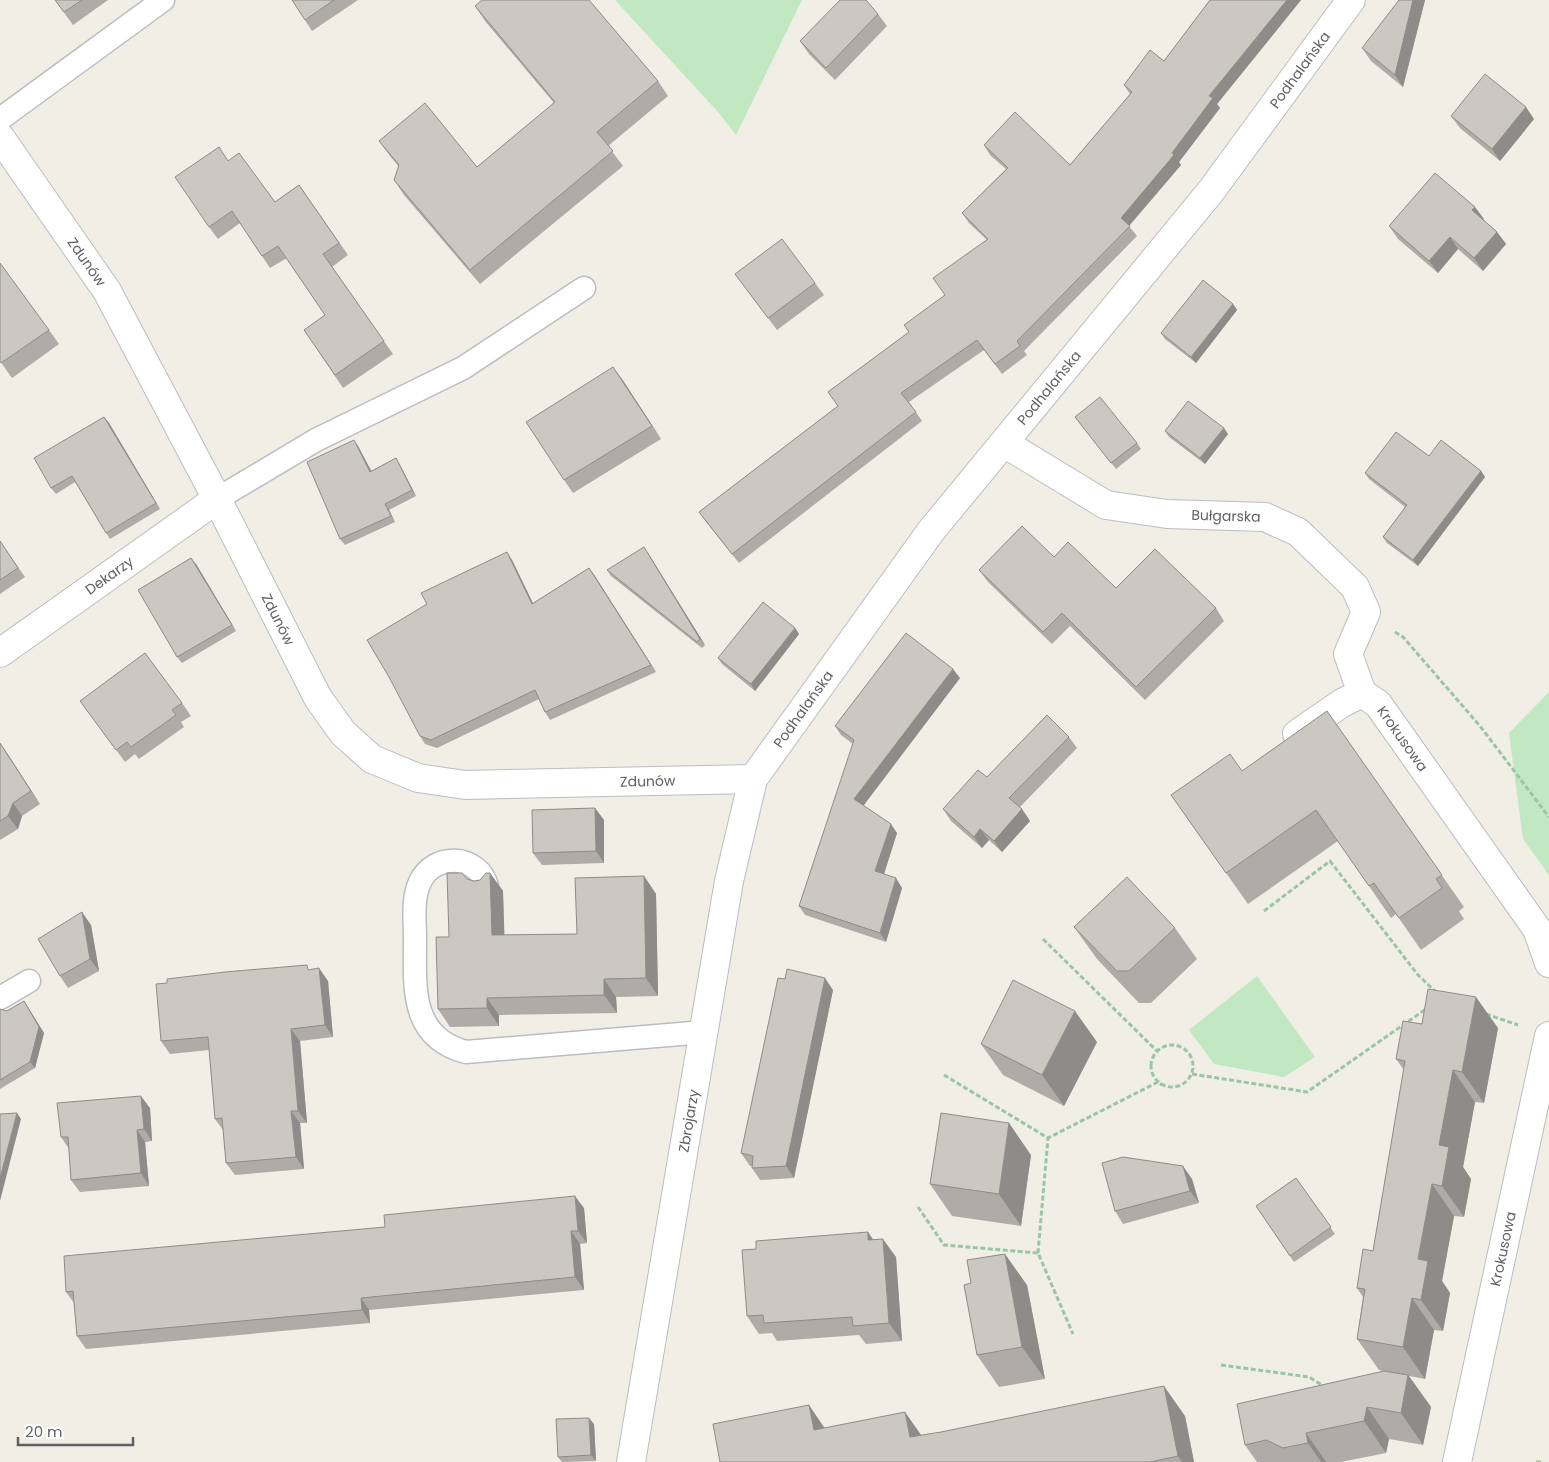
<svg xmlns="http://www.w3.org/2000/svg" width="1549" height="1462" font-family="Poppins,sans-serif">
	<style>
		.green { fill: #c1e8c1 }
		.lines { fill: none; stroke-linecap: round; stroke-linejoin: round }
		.lane-casing { stroke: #babdc2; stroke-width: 25 }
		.street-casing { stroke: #babdc2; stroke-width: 30 }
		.path { stroke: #99c7a6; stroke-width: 3; stroke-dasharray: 5 2.5; stroke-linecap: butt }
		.lane { stroke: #fff; stroke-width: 22 }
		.street { stroke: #fff; stroke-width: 28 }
		.wall { fill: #afaca7 }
		.shaded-wall { fill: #8e8c88 }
		.building { fill: #cbc8c2; stroke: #8e8c88 }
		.labels { text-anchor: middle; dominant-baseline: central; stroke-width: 5; stroke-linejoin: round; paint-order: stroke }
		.street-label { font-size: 14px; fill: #5d6166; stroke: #fff }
	</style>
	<rect width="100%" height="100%" fill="#f0eee5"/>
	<path class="green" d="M615 0H802L736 135 719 113Z
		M1549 692V875L1523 839 1509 733Z
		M1257 976 1315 1057 1284 1077 1214 1064 1189 1030Z"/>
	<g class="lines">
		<g class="lane-casing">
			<path id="lane" d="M0 119 163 0
				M217 499 316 440 463 368 584 288
				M487 886C478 854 434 852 420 882 412 899 415 920 415 939 415 986 409 1037 466 1052L704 1032
				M0 998 29 981"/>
		</g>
		<g class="street-casing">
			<g id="street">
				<path id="s1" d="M0 137 107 291 217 499 318 698 343 733 372 759 418 778 465 785 753 779"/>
				<path id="s2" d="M1004 443 1106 505 1167 514 1265 517 1298 532 1355 587 1366 612 1348 654 1362 693"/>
				<path id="s3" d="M0 653 217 499"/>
				<path id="s4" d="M1297 734 1342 703 1362 693 1378 704 1537 929 1549 963"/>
				<path id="s5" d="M631 1462 729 881 753 779 931 531 1211 191 1351 0"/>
				<path id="s6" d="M1457 1462 1549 1036"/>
			</g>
		</g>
		<path class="path" d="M1395 632 1403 637 1480 726 1549 817
			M1264 911 1330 861 1418 975 1436 992
			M1043 939 1157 1051
			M1486 1014 1518 1025
			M1151 1066a21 21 0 1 1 42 0a21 21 0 1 1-42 0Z
			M1192 1074 1307 1092 1426 1009
			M944 1075 1048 1138 1158 1082 1162 1085
			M918 1207 944 1245 1038 1253 1073 1334
			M1038 1253 1048 1138
			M1221 1365 1309 1377 1325 1387
			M1536 1462H1541"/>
		<use href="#lane" class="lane"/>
		<use href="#street" class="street"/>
	</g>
	<path class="wall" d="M55 0H108L73 25Z
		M292 0H358L312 31Z
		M1210 0H1301L1217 104 1220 108 1179 162 1181 165 1129 226 1137 236 1024 351 1027 355 1002 374 984 350 909 402 922 421 739 563 706 522 699 512 838 406 828 392 909 332 945 295 987 240 969 223 962 213 1006 169 990 155 984 145 1070 165 1130 94 1124 85 1164 61Z
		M1413 0H1425L1403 87 1371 61 1362 48Z
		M475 6 658 81 668 96 608 146 623 166 480 284 404 195 394 180 399 167 390 156 379 141 477 167 554 103 485 21Z
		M878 14 887 26 835 80 809 54 800 41Z
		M1451 116 1534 119 1500 161 1460 128Z
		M228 161 275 202 299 185 348 255 332 267 393 354 343 388 304 330 325 315 287 258 270 268 240 223 218 239 209 227Z
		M1484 219 1483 220 1497 232 1506 244 1483 271 1458 249 1438 273 1398 239 1389 226Z
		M735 274 815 283 824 295 777 330Z
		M1233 304 1237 310 1196 363 1165 339 1161 333Z
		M49 330 59 344 12 378 0 361Z
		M622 379 661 439 573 493 564 480Z
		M1075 417 1137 443 1141 449 1116 469Z
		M109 423 160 509 110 539 75 482 56 494 51 488Z
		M1165 431 1228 434 1205 464 1169 437Z
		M358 446 371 471 396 458 400 465 416 496 389 510 395 522 345 545 340 539Z
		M1429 456 1481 471 1485 477 1418 566 1387 543 1383 537 1405 507 1369 479 1365 473Z
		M0 541 25 577 0 594Z
		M648 553 705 645 702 648 611 576 607 570Z
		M1054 557 1116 588 1216 608 1224 621 1145 700 1070 626 1052 644 988 582 979 570Z
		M512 560 533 603 589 568 656 672 550 720 545 712 539 699 437 748 425 744 420 736Z
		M196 564 236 631 182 663 177 657Z
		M795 628 799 634 755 691 722 664 718 658Z
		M960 678 863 805 897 833 884 874 902 888 886 942 805 915 799 906 853 744 841 735 835 726Z
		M80 701 182 703 191 716 181 722 184 727 139 759 135 754 125 762Z
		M1327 711 1464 907 1459 911 1464 919 1421 950 1396 914 1391 918 1338 841 1248 904 1171 795 1242 771Z
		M1069 737 1077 748 1020 807 1030 821 1002 852 989 840 982 848 951 821 943 809 987 777Z
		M0 743 40 804 22 816 18 829 0 840Z
		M595 808 604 820V863L542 865 533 853Z
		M490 873 503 891 504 935 577 934 644 876 656 894 658 996 616 997 617 1013 499 1015V1026L450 1027 438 1009 467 879 474 881 480 880Z
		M91 925 99 971 68 988 60 976Z
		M1074 927 1175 928 1197 959 1151 1003H1139L1097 959Z
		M310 970 328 981 333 1037 300 1041 307 1123H300L304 1169 235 1175 226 1163 223 1130 215 1119 209 1050 170 1054 161 1041Z
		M833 990 794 1178 760 1180 752 1168V1166H750L741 1153Z
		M24 1001 44 1033 35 1068 0 1089V1009L7 1011Z
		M1422 1024 1498 1028 1484 1103 1475 1102 1463 1167 1471 1179 1464 1217 1454 1216 1442 1281 1450 1293 1443 1331 1434 1330 1425 1379 1409 1376 1431 1407 1423 1445 1389 1439 1386 1453 1341 1462H1257L1245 1445 1383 1371 1379 1370 1357 1339 1363 1297 1357 1288 1373 1251 1404 1070 1396 1059Z
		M1097 1042 1064 1106 1003 1075 981 1044Z
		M150 1108 152 1141 145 1142 149 1186 80 1192 71 1180 69 1149 61 1137Z
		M1031 1155 1021 1226 952 1216 930 1184Z
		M1296 1178 1335 1234 1294 1262 1256 1206Z
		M1192 1179 1199 1203 1123 1224 1115 1211Z
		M584 1208 587 1243 580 1244 584 1290 369 1310 370 1323 86 1349 77 1336 74 1303 66 1292Z
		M868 1232 873 1240 896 1257 902 1341 866 1344 859 1335 777 1341 772 1333 759 1334 747 1316 756 1249Z
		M1027 1285 1045 1379 999 1387 977 1355Z
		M1185 1416 1194 1462H720L825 1428 921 1435Z
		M594 1424 596 1461 562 1462 558 1457Z"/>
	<path class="shaded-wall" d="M1287 0H1301L1217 104 1220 108 1179 162 1181 165 1128 227 1121 218 1172 153 1209 96Z
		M1413 0H1425L1403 87 1395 75Z
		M1526 107 1534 119 1500 161 1492 149Z
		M1475 207 1484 219 1481 222 1472 210Z
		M1497 232 1506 244 1483 271 1474 258Z
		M1450 237 1458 249 1438 273 1429 261Z
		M1233 304 1237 310 1196 363 1191 357Z
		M613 367 622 379 661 439 652 426Z
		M104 417 109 423 160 509 156 503Z
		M1224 428 1228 434 1205 464 1200 458Z
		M354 440 358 446 375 478 370 472Z
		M396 458 400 465 416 496 412 490Z
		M1481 471 1485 477 1418 566 1413 560Z
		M385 504 389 510 395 522 391 516Z
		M644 547 648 553 705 645 700 639Z
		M507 552 512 560 537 612 532 604Z
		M191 558 196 564 236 631 232 625Z
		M589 568 595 576 656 672 651 665Z
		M795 628 799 634 755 691 751 684Z
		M953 669 960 678 861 809 854 799Z
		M0 743 7 753 40 804 31 791Z
		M13 803 22 816 18 829 8 816Z
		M595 808 604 820V863L596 851Z
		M1022 809 1030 821 1002 852 994 841Z
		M891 824 897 833 882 880 875 871Z
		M980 829 989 840 982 848 974 837Z
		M490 873 503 891 505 953 492 935Z
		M644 876 656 894 658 996 646 978Z
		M896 878 902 888 886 942 880 933Z
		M82 912 91 925 99 971 90 959Z
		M319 968 328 981 333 1037 325 1025Z
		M825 978 833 990 794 1178 786 1166Z
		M604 979 616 997 617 1013 604 995Z
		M1476 997 1498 1028 1484 1103 1462 1072Z
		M487 998 499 1015V1026L487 1008Z
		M24 1001 44 1033 35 1068 30 1062Z
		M1075 1011 1097 1042 1064 1106 1042 1075Z
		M291 1029 300 1041 307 1123 298 1111Z
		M1453 1070 1475 1102 1463 1167 1471 1179 1464 1217 1442 1186 1439 1145Z
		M141 1096 150 1108 152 1141 144 1129Z
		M291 1111 300 1123 304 1169 296 1157Z
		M17 1113 21 1119 0 1201V1178Z
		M1009 1123 1031 1155 1021 1226 999 1194Z
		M137 1130 145 1142 149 1186 141 1173Z
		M1183 1166 1192 1179 1199 1203 1190 1191Z
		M1432 1184 1454 1216 1442 1281 1450 1293 1443 1331 1421 1300 1418 1259Z
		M575 1196 584 1208 587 1243 578 1231Z
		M571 1231 580 1244 584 1290 575 1277Z
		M868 1232 880 1250 868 1240Z
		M883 1239 896 1257 902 1341 889 1323Z
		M1005 1254 1027 1285 1045 1379 1022 1347Z
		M361 1298 369 1310 370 1323 362 1310Z
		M1412 1298 1434 1330 1425 1379 1403 1347Z
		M1408 1375 1431 1407 1423 1445 1401 1413Z
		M1164 1386 1185 1416 1194 1462H1182L1178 1456Z
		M809 1405 830 1436 814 1430Z
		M1367 1407 1389 1439 1386 1453 1364 1421Z
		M905 1412 926 1442 910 1437Z
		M589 1418 594 1424 596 1461 591 1455Z
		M1306 1433 1326 1462H1321L1308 1443Z"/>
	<path class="building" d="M55 0H82L64 12Z
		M292 0H334L305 20Z
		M482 0H589L658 81 597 132 613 151 470 270 394 180 399 165 379 141 425 103 477 167 555 102 475 6Z
		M840 0H866L878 14 826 68 800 41Z
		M1210 0H1287L1209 96 1213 98 1172 153 1174 155 1121 218 1130 226 1017 341 1020 346 995 364 977 340 901 393 916 412 732 554 699 512 838 406 828 392 909 332 904 325 945 295 933 278 988 239 962 213 1008 168 984 145 1015 112 1070 165 1132 92 1124 85 1150 50 1164 61Z
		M1399 0H1413L1395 75 1362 48Z
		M1485 74 1526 107 1492 149 1451 116Z
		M219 147 228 161 239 153 275 202 299 185 339 243 323 254 384 341 335 375 304 330 325 315 278 246 262 256 232 211 209 227 175 177Z
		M1435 173 1475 207 1472 210 1497 232 1474 258 1450 237 1429 261 1389 226Z
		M782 239 815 283 768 318 735 274Z
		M0 263 49 330 1 363 0 361Z
		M1203 280 1233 304 1191 357 1161 333Z
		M613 367 652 426 564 480 526 422Z
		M1100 397 1137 443 1111 463 1075 417Z
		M1188 401 1224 428 1200 458 1165 431Z
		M104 417 156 503 106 533 72 476 51 488 34 458Z
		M1396 432 1429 456 1441 440 1481 471 1413 560 1383 537 1407 505 1365 473Z
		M354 440 370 472 396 458 412 490 385 504 391 516 340 539 307 462Z
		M1022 526 1054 557 1068 542 1116 588 1155 549 1216 608 1136 687 1062 613 1043 632 979 570Z
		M0 541 18 568 0 580Z
		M644 547 700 639 697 642 607 570Z
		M507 552 532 604 589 568 651 665 545 712 535 690 431 740 420 736 389 677 367 640 427 604 421 593Z
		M191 558 232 625 177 657 138 590Z
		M763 602 795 628 751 684 718 658Z
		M906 633 953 669 854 799 891 824 875 871 896 878 880 933 799 906 854 740 835 726Z
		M145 653 182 703 172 710 176 715 131 747 127 742 116 750 80 701Z
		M1327 711 1442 875 1436 879 1442 888 1399 918 1374 883 1369 886 1316 810 1226 873 1171 795 1230 754 1242 771Z
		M1047 715 1069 737 1009 798 1022 809 994 841 980 829 974 837 943 809 978 770 987 777Z
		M0 743 31 791 13 803 8 816 0 821Z
		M595 808 596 851 533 853 532 810Z
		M447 873H462L467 879 474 881 480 880 486 873H490L492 935 577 934 575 878 644 876 646 978 604 979V995L487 998V1008L438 1009 436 937H449Z
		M1127 877 1175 928 1129 971H1117L1074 927Z
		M82 912 90 959 60 976 38 939Z
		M307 965 308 970 319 968 325 1025 291 1029 298 1111H291L296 1157 226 1163 222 1118 215 1119 208 1037 161 1041 156 984 167 983V979L225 972Z
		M787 969 825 978 786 1166 752 1168 753 1156 741 1153 778 978 785 979Z
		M1013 980 1075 1011 1042 1075 981 1044Z
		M1428 989 1476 997 1462 1072 1453 1070 1439 1145 1449 1147 1442 1186 1432 1184 1418 1259 1428 1261 1421 1300 1412 1298 1403 1347 1357 1339 1365 1289 1357 1288 1363 1249 1373 1251 1405 1061 1396 1059 1403 1021 1422 1024Z
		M24 1001 39 1027 30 1062 0 1080V1009L7 1011Z
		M141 1096 144 1129 137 1130 141 1173 71 1180 68 1137H61L57 1103Z
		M17 1113 0 1178V1114Z
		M941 1113 1009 1123 999 1194 930 1184Z
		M1123 1157 1183 1166 1190 1191 1115 1211 1102 1163Z
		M1296 1178 1331 1227 1290 1256 1256 1206Z
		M575 1196 578 1231H571L575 1277 361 1298 362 1310 77 1336 73 1291 66 1292 64 1256 385 1227 384 1215Z
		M868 1232V1240L883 1239 889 1323 853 1326 852 1317 764 1323 763 1315 747 1316 742 1250 756 1249V1241Z
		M1005 1254 1022 1347 977 1355 964 1285 971 1283 967 1260Z
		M1384 1371 1408 1375 1401 1413 1367 1407 1364 1421 1306 1433 1308 1443 1283 1448 1266 1440 1245 1445 1237 1404Z
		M1164 1386 1178 1456 1150 1462H720L713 1424 809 1405 814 1430 905 1412 910 1437 941 1432Z
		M589 1418 591 1455 558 1457 556 1419Z"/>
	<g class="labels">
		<g class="street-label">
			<text stroke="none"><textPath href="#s5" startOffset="1590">Podhalańska</textPath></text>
			<text stroke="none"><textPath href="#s1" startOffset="152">Zdunów</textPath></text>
			<text stroke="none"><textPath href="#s5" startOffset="1185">Podhalańska</textPath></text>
			<text stroke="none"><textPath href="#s2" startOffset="240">Bułgarska</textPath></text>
			<text stroke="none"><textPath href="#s3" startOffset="134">Dekarzy</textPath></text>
			<text stroke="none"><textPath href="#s1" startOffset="558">Zdunów</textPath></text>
			<text stroke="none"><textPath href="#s5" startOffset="780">Podhalańska</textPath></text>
			<text stroke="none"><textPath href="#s4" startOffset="139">Krokusowa</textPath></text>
			<text stroke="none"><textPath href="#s1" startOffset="1008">Zdunów</textPath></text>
			<text stroke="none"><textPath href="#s5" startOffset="346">Zbrojarzy</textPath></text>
			<text stroke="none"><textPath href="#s6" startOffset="218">Krokusowa</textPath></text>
		</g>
	</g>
	<path d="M18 1437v8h115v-8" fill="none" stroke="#5d6166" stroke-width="2.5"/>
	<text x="25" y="1437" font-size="15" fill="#5d6166" stroke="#ffffff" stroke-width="4" paint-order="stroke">20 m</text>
</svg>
